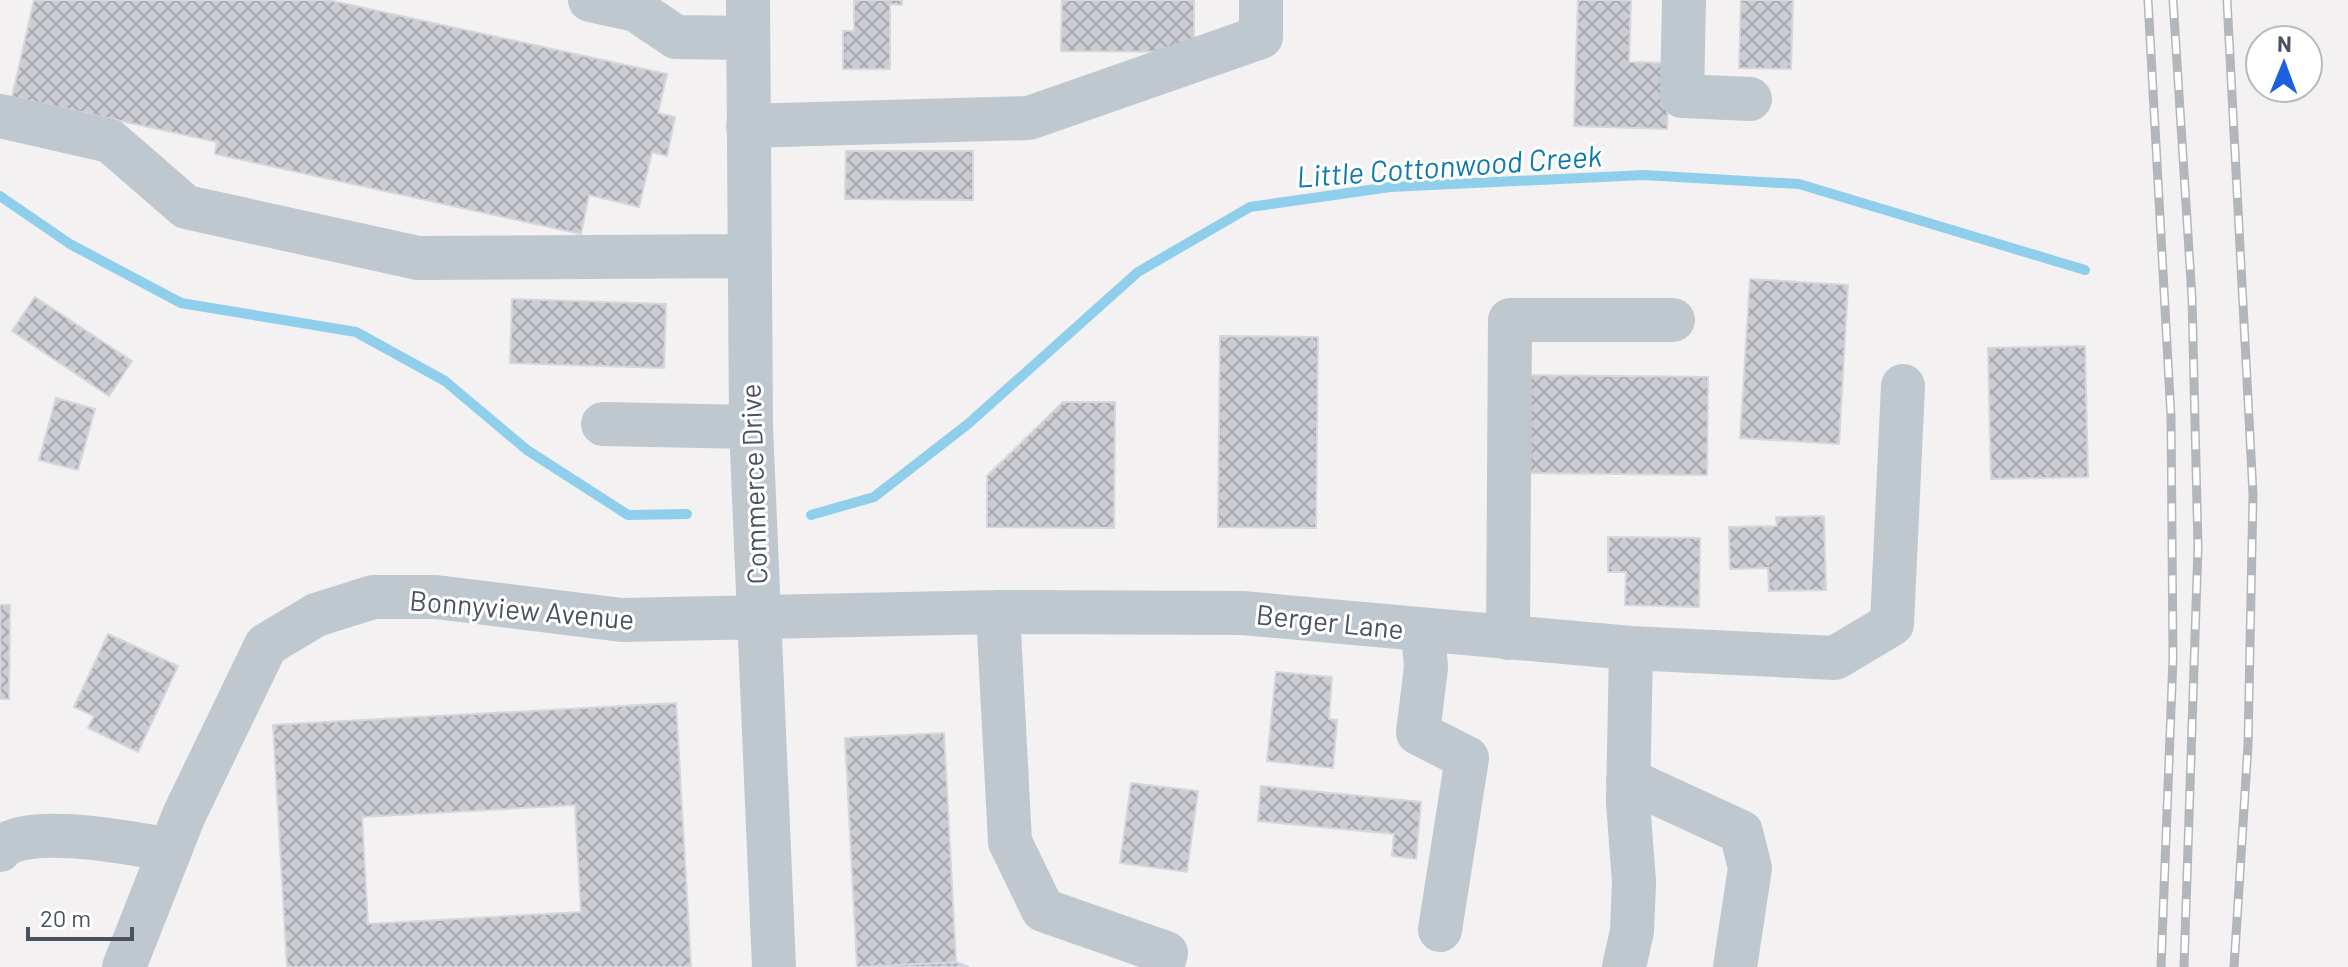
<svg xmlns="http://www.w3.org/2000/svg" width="2348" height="967" font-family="Barlow,sans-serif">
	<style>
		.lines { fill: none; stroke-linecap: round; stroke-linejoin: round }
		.stream { stroke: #8fcfeb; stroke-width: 10 }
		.building { fill: url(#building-cross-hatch); stroke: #d5d7dc; stroke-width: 2; fill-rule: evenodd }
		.minor { stroke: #bfc7cf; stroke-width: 44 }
		.rail-casing { stroke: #b3b6bb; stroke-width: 9 }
		.rail { stroke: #fff; stroke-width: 6; stroke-dasharray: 18; stroke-linecap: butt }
		.labels { text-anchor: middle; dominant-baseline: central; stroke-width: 6; stroke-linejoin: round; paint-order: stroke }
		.street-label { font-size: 28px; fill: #49525e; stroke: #fff }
		.water-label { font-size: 30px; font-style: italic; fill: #0f7bab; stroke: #fff }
	</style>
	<defs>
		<pattern id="building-cross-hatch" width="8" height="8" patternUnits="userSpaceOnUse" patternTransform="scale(2)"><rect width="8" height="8" fill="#cbcdd3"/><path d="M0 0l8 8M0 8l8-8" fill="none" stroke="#a7a9ae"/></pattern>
	</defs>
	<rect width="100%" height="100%" fill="#f3f1f1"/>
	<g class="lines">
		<path class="stream" d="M0 196 70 244 181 303 356 332 445 381 527 450 628 515 687 514
			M811 515 874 497 968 424 1138 272 1250 207 1390 187 1644 175 1799 184 2085 270"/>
	</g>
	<path class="building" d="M34 0H328L667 74 658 113 675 117 667 156 652 152 639 207 589 195 581 234 215 154 217 142 12 97Z
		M854 0H902V5L890 4V69H843V31H854Z
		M1062 0H1194V52L1061 51Z
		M1578 0H1631L1629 62 1669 63 1667 129 1574 126Z
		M1741 0H1793L1791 69 1739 68Z
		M846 151H973V200L845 199Z
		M1750 279 1848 285 1839 444 1740 438Z
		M35 297 132 361 109 396 12 331Z
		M512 299 666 304 664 368 510 363Z
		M1220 336 1318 337 1316 528 1218 527Z
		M2085 346 2088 477 1991 479 1988 348Z
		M1526 375 1708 377 1707 475 1525 473Z
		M56 398 95 409 78 470 39 460Z
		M1063 402H1115L1114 528 987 527V476Z
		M1824 516 1826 590 1769 591 1768 568 1730 569 1729 527 1777 526 1776 517Z
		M1608 537 1700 538 1699 607 1625 605 1626 572H1608Z
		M0 605H10L9 699H0Z
		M108 634 178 666 138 752 88 728 94 716 74 707Z
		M1276 672 1332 677 1329 719 1337 720 1333 768 1267 761Z
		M676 703 691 967H287L273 725ZM575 805 581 912 368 924 362 817Z
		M944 733 956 962 857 967 845 738Z
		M1131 783 1198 791 1187 872 1120 863Z
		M1261 786 1421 802 1416 859 1392 856 1394 834 1258 821Z
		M956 962 969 967H857Z"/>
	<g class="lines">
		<path class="minor" d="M590 0 636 10 676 37 748 38
			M748 0 751 427 774 967
			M1684 0 1682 96 1750 99
			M0 116 110 141 186 207 418 258 748 256
			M748 126 1029 118 1261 37V0
			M603 424 751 427
			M998 612 1010 842 1043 910 1166 953 1162 967
			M1423 631 1426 667 1418 733 1467 758 1440 930
			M1508 638 1510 320H1673
			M1628 780 1741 832 1750 868 1735 967
			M0 850C21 821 137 844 170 850
			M124 967 184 815 266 645 316 615 373 597H436L622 620 998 612 1242 613 1631 648 1835 658 1892 624 1903 386
			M1624 967 1632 931 1634 882 1628 802 1631 648"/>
		<g class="rail-casing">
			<path id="rail" d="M2148 0 2171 417 2173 658 2161 967
				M2173 0 2192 298 2198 547 2184 967
				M2227 0 2253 494 2248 745 2234 967"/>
		</g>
		<use href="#rail" class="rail"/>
	</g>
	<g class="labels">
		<g class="street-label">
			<text transform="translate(753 484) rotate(-92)">Commerce Drive</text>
			<text transform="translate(522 609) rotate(5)">Bonnyview Avenue</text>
			<text transform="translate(1330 621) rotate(6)">Berger Lane</text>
		</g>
		<g class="water-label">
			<text transform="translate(1449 165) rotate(-4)">Little Cottonwood Creek</text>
		</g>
	</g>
	<g transform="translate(2284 64) rotate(1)"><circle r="38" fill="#ffffff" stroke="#b6babf" stroke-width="2"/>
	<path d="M0-6L14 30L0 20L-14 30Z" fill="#1d5fe2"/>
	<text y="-12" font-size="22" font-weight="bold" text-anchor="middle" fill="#49525e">N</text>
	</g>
	<path d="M28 927v12h104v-12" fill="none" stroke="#49525e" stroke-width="4"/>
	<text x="40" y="927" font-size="24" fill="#49525e" stroke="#ffffff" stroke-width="6" paint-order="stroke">20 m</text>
</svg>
